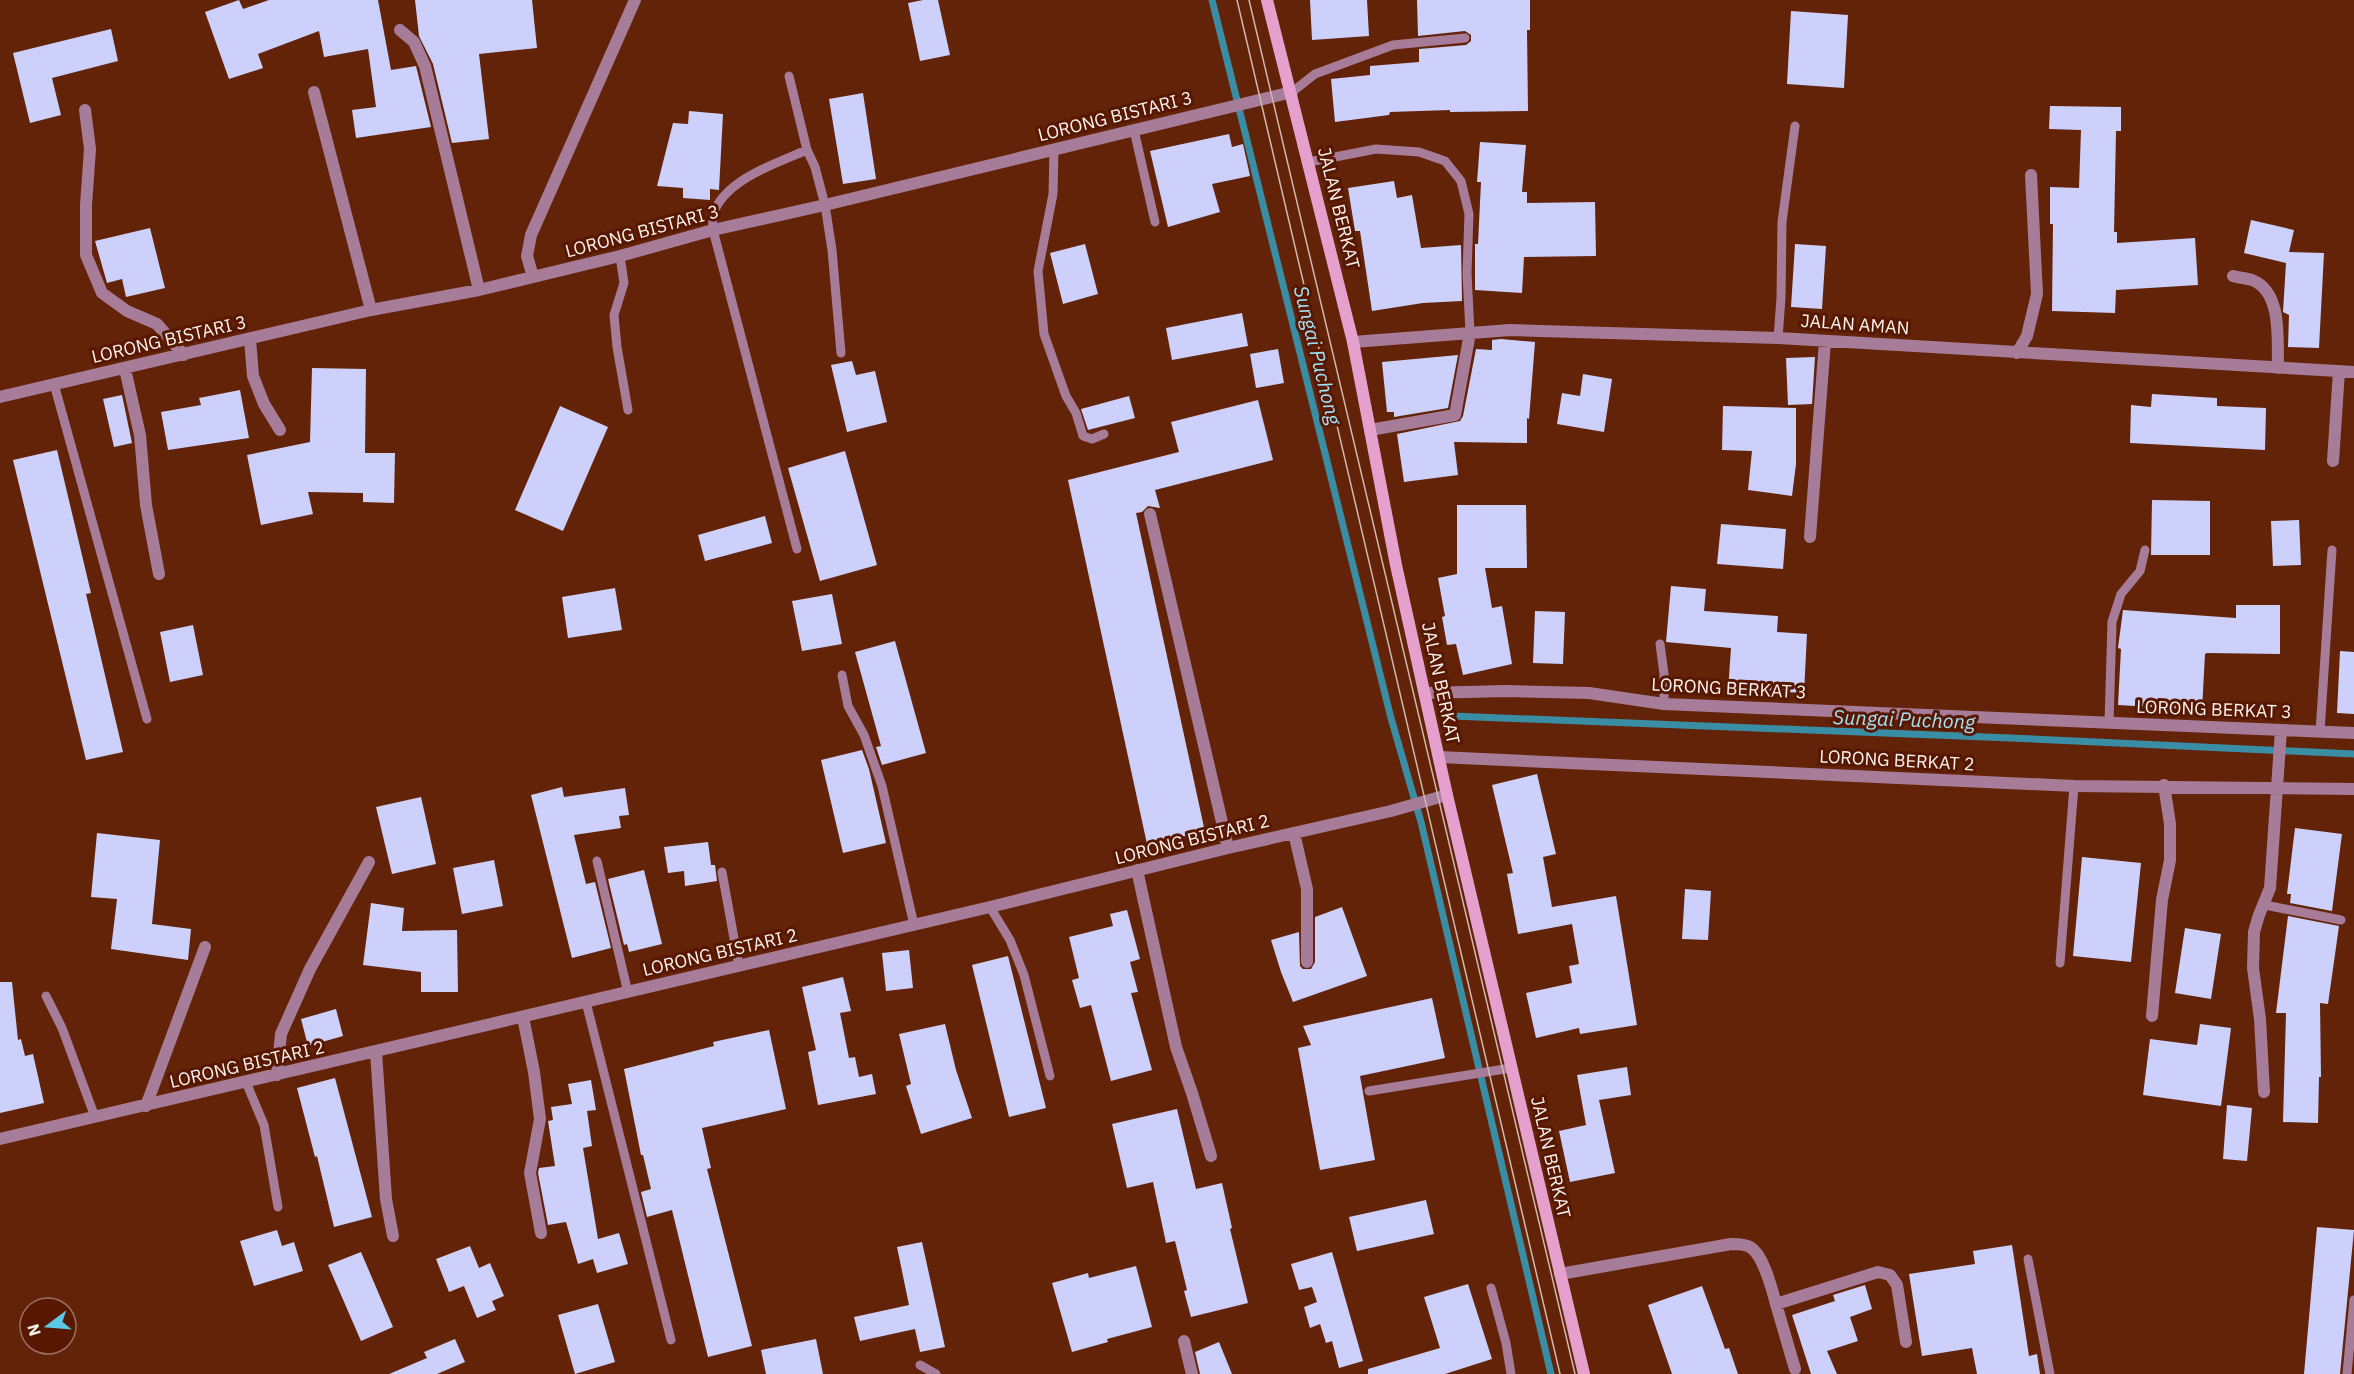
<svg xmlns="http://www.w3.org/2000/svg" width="2354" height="1374" font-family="'IBM Plex Sans',sans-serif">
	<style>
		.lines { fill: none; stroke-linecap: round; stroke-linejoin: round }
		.stream { stroke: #398da5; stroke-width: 7 }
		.building { fill: #ccd0fb }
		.lane { stroke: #a77c98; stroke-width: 9 }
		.street { stroke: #a77c98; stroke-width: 12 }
		.secondary { stroke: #e5a0cd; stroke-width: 12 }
		.tram { stroke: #cfb8ae; stroke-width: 1.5 }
		.labels { text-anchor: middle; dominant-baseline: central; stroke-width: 6; stroke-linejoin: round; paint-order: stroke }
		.street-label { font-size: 18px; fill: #faf2ef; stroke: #571700 }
		.water-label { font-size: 20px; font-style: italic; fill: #a2e2f7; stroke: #571700 }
	</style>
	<rect width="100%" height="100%" fill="#632308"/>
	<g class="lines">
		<path class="stream" d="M1212 0 1391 718 1421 822 1551 1374
			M1452 716 2010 738 2354 754"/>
	</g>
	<path class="building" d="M239 0 243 9 269 0H378L391 70 416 66 431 127 356 138 352 110 376 107 368 49 324 57 319 31 258 54 263 68 229 79 205 12Z
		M415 0H532L537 48 479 54 489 139 452 143 433 64 419 36Z
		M923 0H938L950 55 920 61 908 3Z
		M1310 0H1367L1369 36 1312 40Z
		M1417 0H1530V30H1527L1528 111 1450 112V110L1390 112 1389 115 1335 122 1331 79 1370 75V66L1419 62V49L1466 45 1471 41V35L1465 31 1418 36Z
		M1791 11 1848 15 1844 88 1787 84Z
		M111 29 118 61 52 78 61 115 30 123 13 53Z
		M863 93 876 179 843 184 829 99Z
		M2050 106 2121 107V131H2116L2114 232H2117V243L2195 238 2198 285 2116 290 2115 313 2052 311 2053 224H2050V187L2079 188 2081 130 2049 129Z
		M689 111 723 114 719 190 710 189V200L683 198V188L657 186 673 123 688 124Z
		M1229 134 1232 147 1243 144 1250 176 1212 184 1220 212 1168 227 1150 151Z
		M1480 142 1526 145 1522 192H1527V203L1595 202 1596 256 1524 257 1522 293 1475 290V244H1478L1481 182H1477Z
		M1394 181 1397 198 1412 195 1421 248 1461 245 1462 301 1423 303 1372 311 1360 231H1355L1348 188Z
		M2251 220 2294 230 2289 252 2324 253 2319 348 2288 347 2289 315 2283 312 2286 263 2244 253Z
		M150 228 165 288 126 297 122 279 107 283 95 241Z
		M1085 244 1098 294 1063 304 1050 253Z
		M1795 244 1826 246 1822 309 1791 307Z
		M1242 313 1248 346 1172 360 1166 328Z
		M1501 339 1535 342 1529 419 1527 418V443L1454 442 1458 475 1404 482 1397 434 1460 421 1463 416 1476 349 1492 350V340Z
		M1278 349 1284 383 1256 388 1250 354Z
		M1458 355 1448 408 1394 417V412H1387L1382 362Z
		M1815 357 1812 404 1788 405 1786 358Z
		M852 361 856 375 875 371 887 422 847 432 831 365Z
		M312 368 366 369 365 453H395L394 503 363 502V493L308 492 313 514 261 525 247 455 310 442Z
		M1583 374 1612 379 1604 432 1557 424 1562 393 1580 396Z
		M240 390 249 438 168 450 161 412 201 405 199 398Z
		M2152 394 2217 398V406L2266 408 2265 450 2130 443 2131 405 2151 407Z
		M122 395 132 443 114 447 103 399Z
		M1129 396 1135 418 1088 430 1081 409Z
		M1258 400 1273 460 1155 490 1160 508 1148 506 1142 512 1136 513 1205 832 1147 844 1068 480 1179 452 1171 422Z
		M560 406 608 427 563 531 515 510Z
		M1723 406 1796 408V464L1792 496 1748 490 1752 451 1722 450Z
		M57 450 91 593 86 594 123 752 86 760 13 460Z
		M845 451 877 565 820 581 788 468Z
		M2152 500 2210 501V555H2151Z
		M1457 505H1526L1527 568H1485L1492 608 1502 606 1512 664 1463 675 1456 644 1447 645 1442 617 1445 616 1438 578 1457 574Z
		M765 516 772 543 705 561 698 535Z
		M2299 520 2301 565 2273 566 2271 521Z
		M1721 524 1786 529 1783 569 1717 564Z
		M1671 586 1706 589 1704 611 1778 616 1777 632 1807 634 1804 693 1772 691V694L1728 691 1731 648 1666 642Z
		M615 588 622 630 568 638 562 597Z
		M832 594 842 644 802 651 792 601Z
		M2236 605H2280V654L2207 653 2205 654 2202 710 2118 705 2121 649 2118 648 2123 610 2236 618Z
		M1535 611 1565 612 1563 664 1533 663Z
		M193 625 203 675 170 682 160 632Z
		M895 641 926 753 882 765 876 747 881 746 855 652Z
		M2340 651 2354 652V714L2337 713Z
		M862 750 869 769 886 843 843 853 821 760Z
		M1537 774 1556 854 1543 857 1552 907 1616 896 1637 1025 1580 1034 1579 1028 1536 1038 1526 993 1572 983 1569 966 1579 964 1572 924 1518 934 1507 874 1513 873 1492 785Z
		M562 787 564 797 625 788 629 815 619 816 621 828 574 835 586 884 595 882 611 948 572 958 531 795Z
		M421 797 436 864 392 874 376 807Z
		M2295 828 2342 834 2332 911 2290 903 2291 894H2287Z
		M97 833 160 840 152 924 191 929 188 960 111 949 117 899 91 897Z
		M708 842 711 865H715L717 881 685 886 684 871 668 873 664 847Z
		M2082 857 2141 863 2131 962 2073 956Z
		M494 860 503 906 462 914 453 868Z
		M644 870 662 944 629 952 627 944 624 945 608 879Z
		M1685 889 1711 891 1708 940 1682 939Z
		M371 903 404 908 402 931 457 930 458 992H421V972L363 965Z
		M1342 907 1367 976 1293 1002 1281 972 1271 940 1299 932 1300 966 1303 969H1311L1315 962V917Z
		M1127 910 1140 959 1130 962 1138 992 1131 993 1152 1070 1111 1081 1091 1005 1080 1008 1072 980 1079 978 1069 937 1113 926 1110 914Z
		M2288 916 2339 926 2328 1004 2320 1003 2321 1077H2319L2318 1123 2283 1122 2286 1013H2276Z
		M2185 928 2221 934 2211 999 2175 993Z
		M909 950 913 988 886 991 882 953Z
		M1008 956 1046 1108 1009 1117 972 965Z
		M843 977 851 1011 840 1013 849 1058 855 1057 859 1077 872 1074 876 1094 818 1105 808 1052 816 1050 802 987Z
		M0 982H12L18 1040 21 1039 25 1056 33 1054 44 1103 0 1113Z
		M1432 998 1445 1058 1360 1076 1375 1160 1320 1170 1298 1048 1311 1045 1303 1026Z
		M336 1009 343 1036 308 1046 301 1019Z
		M945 1024 956 1070 972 1118 921 1134 906 1086 911 1084 899 1034Z
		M2200 1024 2231 1028 2221 1106 2143 1095 2150 1039 2197 1045Z
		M769 1030 786 1109 702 1128 711 1168 707 1169 752 1346 708 1357 672 1210 647 1217 641 1192 651 1189 643 1155H641L624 1069 714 1046 713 1042Z
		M1627 1067 1631 1095 1599 1100 1615 1173 1570 1182 1559 1131 1586 1125 1577 1075Z
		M335 1078 372 1217 334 1227 317 1156 315 1157 297 1088Z
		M591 1080 596 1110 587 1111 592 1146 583 1148 598 1239 619 1233 628 1264 597 1273 593 1259 578 1264 566 1222 548 1225 538 1173 539 1168 555 1166 548 1121 553 1120 551 1107 572 1104 568 1084Z
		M2227 1105 2252 1108 2247 1161 2223 1159Z
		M1177 1109 1196 1189 1222 1183 1232 1228 1230 1229 1248 1303 1191 1317 1184 1291 1187 1290 1175 1241 1166 1243 1153 1182 1127 1188 1112 1124Z
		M1426 1200 1434 1234 1357 1251 1349 1217Z
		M2317 1227 2354 1230 2340 1374H2304Z
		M277 1230 282 1246 294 1242 303 1271 254 1286 240 1241Z
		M922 1242 945 1347 920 1352 915 1329 860 1341 854 1317 909 1305 897 1247Z
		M2012 1245 2029 1356 2037 1354 2040 1374H1977L1972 1348 1922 1356 1909 1274 1975 1264 1973 1251Z
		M470 1246 479 1268 490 1263 504 1296 492 1301 496 1310 477 1318 464 1286 449 1292 436 1259Z
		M361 1252 393 1327 361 1341 328 1265Z
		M1332 1252 1363 1361 1339 1368 1332 1341 1326 1343 1320 1324 1310 1328 1304 1307 1317 1302 1312 1287 1299 1290 1291 1264Z
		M1136 1266 1152 1327 1107 1339 1108 1342 1072 1352 1052 1283 1088 1273 1089 1278Z
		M1468 1284 1492 1359 1445 1374H1368V1369L1440 1348 1424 1297Z
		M1865 1285 1872 1309 1850 1317 1858 1341 1827 1351 1837 1374H1811L1792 1315 1835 1301 1833 1295Z
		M1702 1286 1725 1349 1729 1348 1738 1374H1672L1648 1305Z
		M598 1304 615 1362 575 1374 558 1315Z
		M455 1339 465 1362 437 1374H389L427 1358 424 1352Z
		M816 1339 823 1374H766L761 1350Z
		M1219 1342 1232 1374H1200L1195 1352Z"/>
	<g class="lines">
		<path class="lane" d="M789 76 807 150 815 167 825 205 832 250 841 353
			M1292 92 1315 74 1393 45 1465 38
			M1134 130 1155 222
			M1054 150 1053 194 1038 271 1044 334 1066 396 1076 413 1083 436 1092 439 1104 434
			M1309 162 1376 149 1419 152 1445 161 1461 181 1469 214 1467 273 1470 333
			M620 256 624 283 614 315 617 347 628 410
			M1778 338 1781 298 1782 222 1795 126
			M54 384 147 719
			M797 549 713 230C713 225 712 217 714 212 727 179 777 163 807 150
			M1660 644 1664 674V704
			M842 675 848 706 864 735 882 786 914 925
			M2109 723 2112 622 2121 594 2140 571 2145 550
			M2320 732 2332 550
			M597 861 628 993
			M722 872 739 966
			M2265 905 2341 920
			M990 907 1010 940 1024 975 1050 1076
			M2060 963 2074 786
			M46 996 62 1028 95 1117
			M586 1002 671 1340
			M246 1082 264 1125 278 1207
			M1369 1091 1511 1068
			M2028 1259 2050 1374
			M1491 1288 1506 1343 1511 1374
			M920 1365 936 1374
			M2347 1374 2354 1300"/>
		<path class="street" d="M400 30 414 42 425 66 479 290
			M314 92 371 310
			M85 110 90 149 86 205V255L102 293 127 311 157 324 184 355
			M2233 276C2239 278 2247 278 2252 280 2283 292 2277 341 2278 368
			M533 277 527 256 531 235 635 0
			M250 339 253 376 264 404 280 430
			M1353 342 1510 330 1778 338 2354 372
			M2017 353 2027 336 2037 294 2031 175
			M125 369 140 435 146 505 159 574
			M0 397 371 310 479 290 620 256 713 230 825 205 1292 92
			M1370 430 1455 415 1470 333
			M2333 461 2339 371
			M1150 514 1228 848
			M1810 537 1825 341
			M1425 693 1505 691 1589 693 1664 704 2354 733
			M1439 757 2074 786 2354 789
			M1294 833 1307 889V962
			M1137 870 1176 1047 1192 1093 1211 1156
			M2152 1016 2162 900 2170 860V824L2164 785
			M523 1017 534 1072 540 1119 530 1173 541 1233
			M376 1052 386 1199 393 1236
			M277 1075 281 1034 310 969 369 862
			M2264 1092 2260 1019 2253 968 2254 932 2259 915 2270 888 2281 730
			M146 1106 205 947
			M0 1139 990 907 1228 848 1391 811 1447 795
			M1560 1274 1731 1244C1737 1244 1745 1244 1750 1247 1764 1255 1772 1290 1776 1304L1878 1272 1890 1275 1897 1285 1906 1342
			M1776 1304 1795 1369
			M1184 1341 1192 1374"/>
		<path class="secondary" d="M1267 0 1353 342 1396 565 1447 795 1584 1374"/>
		<path class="tram" d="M1237 0 1560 1374
			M1249 0 1575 1374"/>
	</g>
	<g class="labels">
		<g class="street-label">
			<text transform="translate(1115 116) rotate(-14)">LORONG BISTARI 3</text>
			<text transform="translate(1339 208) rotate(76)">JALAN BERKAT</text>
			<text transform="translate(642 231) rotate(-15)">LORONG BISTARI 3</text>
			<text transform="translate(1855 324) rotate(4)">JALAN AMAN</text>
			<text transform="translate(169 339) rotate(-13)">LORONG BISTARI 3</text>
			<text transform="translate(1441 683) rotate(78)">JALAN BERKAT</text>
			<text transform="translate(1729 688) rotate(3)">LORONG BERKAT 3</text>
			<text transform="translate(2214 709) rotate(2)">LORONG BERKAT 3</text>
			<text transform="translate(1897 760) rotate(3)">LORONG BERKAT 2</text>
			<text transform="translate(1192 839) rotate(-14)">LORONG BISTARI 2</text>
			<text transform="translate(720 952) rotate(-13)">LORONG BISTARI 2</text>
			<text transform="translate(247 1064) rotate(-13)">LORONG BISTARI 2</text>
			<text transform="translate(1551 1157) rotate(77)">JALAN BERKAT</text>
		</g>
		<g class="water-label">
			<text transform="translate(1318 355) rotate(76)">Sungai Puchong</text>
			<text transform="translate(1904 719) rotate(2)">Sungai Puchong</text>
		</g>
	</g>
	<g transform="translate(48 1326) rotate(254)"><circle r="28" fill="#571700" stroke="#986f60" stroke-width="1.5"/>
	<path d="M0-4.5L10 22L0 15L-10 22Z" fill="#5cc7e7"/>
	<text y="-9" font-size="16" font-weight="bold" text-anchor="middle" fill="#faf2ef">N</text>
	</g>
</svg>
